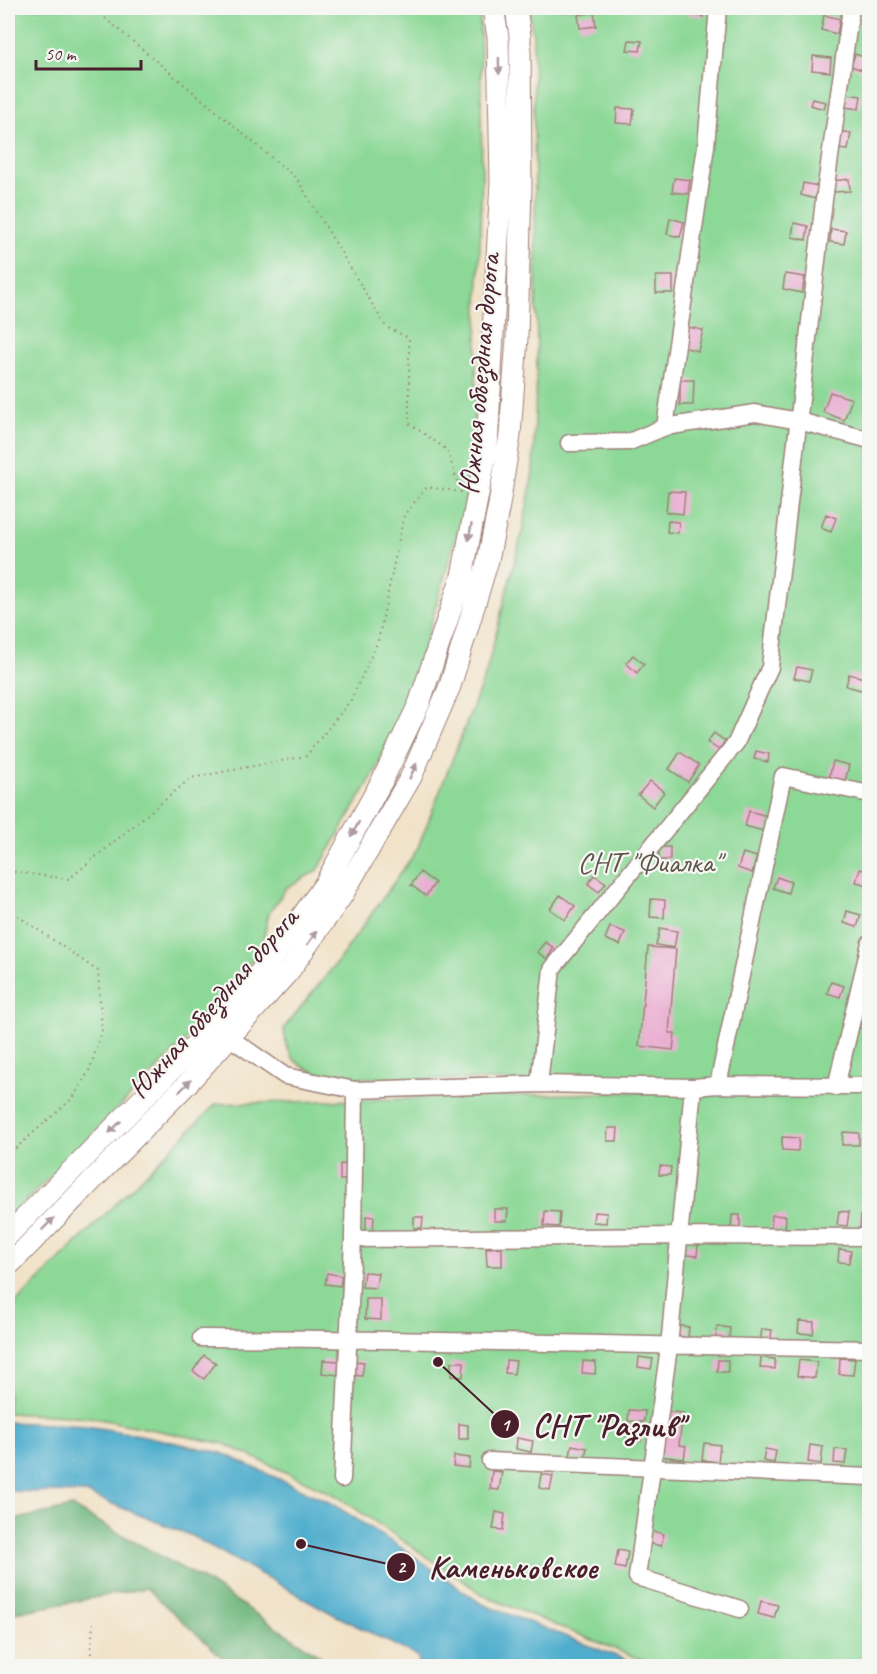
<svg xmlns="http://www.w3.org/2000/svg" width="877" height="1674" font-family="Caveat,sans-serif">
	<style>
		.green { fill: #8cd896; stroke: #6b7c60; stroke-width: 1.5 }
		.forest { fill: #71b87f; stroke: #5e6c55; stroke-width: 1.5 }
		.water { fill: #4faecd; stroke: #4c667c; stroke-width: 1.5 }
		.building { fill: #eaafd2 }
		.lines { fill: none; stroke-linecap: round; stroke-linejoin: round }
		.minor-casing { stroke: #9e8079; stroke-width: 19 }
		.major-casing { stroke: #9e8079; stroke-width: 23 }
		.path { stroke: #9e8079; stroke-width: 2; stroke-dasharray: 1.5 4.5; stroke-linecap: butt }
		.minor { stroke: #fff; stroke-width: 16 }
		.major { stroke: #fff; stroke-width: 21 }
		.oneway { fill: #ae9aa0 }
		.labels { text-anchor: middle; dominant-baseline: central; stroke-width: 4.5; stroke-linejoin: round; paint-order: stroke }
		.street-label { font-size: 30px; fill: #4a1f2b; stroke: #f6f6f2 }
		.park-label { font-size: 30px; fill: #5e564b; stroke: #f6f6f2 }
		.leader { fill: none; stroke: #4a1f2b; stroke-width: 2 }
		.callout-dot { fill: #4a1f2b; stroke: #f6f6f2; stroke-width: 2 }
		.mark-label { font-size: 18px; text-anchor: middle; font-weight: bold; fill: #fff }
		.callout-label { font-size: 32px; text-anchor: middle; font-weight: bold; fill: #4a1f2b; stroke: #f6f6f2; stroke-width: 4.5; stroke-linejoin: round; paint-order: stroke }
	</style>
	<rect width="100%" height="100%" fill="#f6f6f2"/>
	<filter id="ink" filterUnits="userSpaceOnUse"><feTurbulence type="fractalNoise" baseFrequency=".0167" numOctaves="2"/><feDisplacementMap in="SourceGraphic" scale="12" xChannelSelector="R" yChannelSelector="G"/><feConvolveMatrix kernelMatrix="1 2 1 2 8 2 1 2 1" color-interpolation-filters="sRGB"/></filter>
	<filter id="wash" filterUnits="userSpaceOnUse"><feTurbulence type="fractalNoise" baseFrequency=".008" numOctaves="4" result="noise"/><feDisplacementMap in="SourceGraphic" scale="24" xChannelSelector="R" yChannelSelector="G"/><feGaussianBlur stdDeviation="1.35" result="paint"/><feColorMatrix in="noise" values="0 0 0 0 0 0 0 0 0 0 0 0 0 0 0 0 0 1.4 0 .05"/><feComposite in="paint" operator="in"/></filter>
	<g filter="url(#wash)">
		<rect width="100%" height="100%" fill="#f1e2c7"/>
		<path class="green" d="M8 8H480L482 176 475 410 465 505 416 675 376 770 318 870 286 888 269 913 261 949 198 1028 8 1219Z
			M529 8H869L870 1634 859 1666H656L487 1597 335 1495 225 1444 89 1417 8 1413V1311L216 1104 818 1087 327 1077C297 1067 286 1059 284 1028L338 961 417 850 486 673 510 579 523 529 533 472 537 358 533 36Z"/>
		<path class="forest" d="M72 1507 207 1582 336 1666H232L146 1588 8 1614V1521Z"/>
		<path class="water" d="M8 1422 87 1426 140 1435 222 1453 331 1503 408 1552 482 1604 642 1666H420L417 1656 333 1614 192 1536 85 1493 8 1491Z"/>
		<g id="blocks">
			<path class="building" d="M688 8H705L703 17 687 14Z
				M594 12 596 26 580 28 578 15Z
				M824 15 840 19 837 34 821 30Z
				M629 40 642 41 640 51 627 50Z
				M855 54 870 59 868 72 851 66Z
				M813 56 831 58 830 72 812 70Z
				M847 94 861 96 859 109 845 107Z
				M812 99 826 102 824 109 810 105Z
				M617 108 634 109 632 124 616 123Z
				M839 131 851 133 848 150 837 149Z
				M674 178 690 180 688 194 672 192Z
				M849 179 850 191 834 192 833 181Z
				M803 183 818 186 815 199 801 195Z
				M670 218 684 222 680 237 667 234Z
				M794 223 808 226 806 240 792 237Z
				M831 229 846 231 844 244 830 242Z
				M785 274 805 277 802 293 783 289Z
				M656 276H673V293H656Z
				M688 327 703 330 698 351 683 347Z
				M680 380H694L693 405H680Z
				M830 392 852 399 844 420 823 412Z
				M668 491 685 492 683 514 666 512Z
				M826 514 836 518 831 532 821 528Z
				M668 521 679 522 678 533 667 532Z
				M633 655 644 664 637 673 626 663Z
				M797 667 812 670 809 681 794 678Z
				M849 674 868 679 865 691 846 686Z
				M714 733 725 741 719 750 707 742Z
				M756 751 769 754 768 762 754 759Z
				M680 752 699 765 688 782 669 769Z
				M833 761 849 765 845 782 829 778Z
				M650 781 664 792 653 807 638 795Z
				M749 811 771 817 767 832 745 826Z
				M659 847H670V860H659Z
				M743 853 757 857 752 873 738 868Z
				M860 869 870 872 868 885 856 882Z
				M420 872 435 883 426 896 411 885Z
				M594 875 606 883 599 892 588 884Z
				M777 877 791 882 788 893 773 888Z
				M560 895 575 906 565 920 550 909Z
				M651 899 665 900 664 918 650 917Z
				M847 911 861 915 857 927 844 923Z
				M610 927 625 932 620 945 605 939Z
				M660 928 677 931 674 948 656 945Z
				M545 942 554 948 547 959 537 952Z
				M648 947 676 949 669 1033H675L673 1050 639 1046Z
				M831 982 844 986 840 997 827 993Z
				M862 1011 870 1012V1030L859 1028Z
				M608 1128H618L617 1141H607Z
				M843 1132 859 1133V1145H842Z
				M782 1137 799 1138 798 1151 782 1150Z
				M340 1164 350 1165V1180H340Z
				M660 1166 671 1167 670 1175H659Z
				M494 1209H508L507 1221H494Z
				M545 1211 560 1212 559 1227 544 1226Z
				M839 1211 849 1212 847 1226 837 1225Z
				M594 1212 607 1213 606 1223 593 1222Z
				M732 1215H740V1230H731Z
				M772 1215 786 1216 785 1230 771 1229Z
				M861 1215H869V1229L860 1228Z
				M366 1216 374 1217 373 1231H366Z
				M414 1217H423L422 1228H414Z
				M686 1243 698 1245 697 1256 685 1255Z
				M502 1247V1266H487L486 1248Z
				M839 1249 851 1251 849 1263 838 1262Z
				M364 1272 378 1273 376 1288 362 1287Z
				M327 1273 342 1276 340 1286 325 1284Z
				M366 1299H381V1320L365 1319Z
				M799 1321 814 1322 813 1334 798 1333Z
				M676 1325 689 1327 688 1338 674 1336Z
				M717 1326 730 1328 729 1340 716 1339Z
				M762 1329 772 1330 770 1343 760 1342Z
				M204 1355 216 1363 204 1379 193 1371Z
				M639 1357 653 1359 651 1369 638 1367Z
				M761 1358 775 1359V1369L760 1368Z
				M840 1358 855 1359 853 1375 839 1374Z
				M323 1360 339 1361 338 1375 322 1373Z
				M506 1360 516 1361 514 1374 505 1373Z
				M718 1360H728V1372H717Z
				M799 1360 817 1362 815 1378 797 1376Z
				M354 1361 364 1362 362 1376 352 1375Z
				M583 1361 596 1362 595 1374 582 1373Z
				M451 1362H464L463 1377 451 1376Z
				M629 1410 645 1411 644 1422 628 1421Z
				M664 1411 683 1413 679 1445 686 1446 684 1459 659 1456Z
				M459 1424 468 1425V1439H459Z
				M641 1424V1441H627V1425Z
				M517 1438 533 1441 531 1452 516 1449Z
				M704 1443 720 1445 718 1462 702 1460Z
				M572 1445 587 1448 584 1460 570 1457Z
				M810 1445 823 1447 821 1464 808 1462Z
				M765 1449 776 1451 774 1463 763 1461Z
				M835 1449 847 1450 845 1464 834 1463Z
				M454 1456 470 1458 469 1468 453 1466Z
				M492 1471 502 1472 499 1490 490 1489Z
				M541 1474 553 1476 550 1490 539 1488Z
				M496 1512 505 1514 503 1530 493 1529Z
				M652 1531 664 1534 661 1546 649 1543Z
				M618 1550 628 1552 625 1569 615 1567Z
				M761 1601 778 1605 774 1618 758 1614Z"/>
		</g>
	</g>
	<g filter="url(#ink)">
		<use href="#blocks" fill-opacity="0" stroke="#9e8079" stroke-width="1.5"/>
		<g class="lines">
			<g class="minor-casing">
				<path id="minor" d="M665 427 706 146 718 8
					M569 443 629 442 665 427 755 413 799 421 870 440
					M230 1038 285 1076 355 1090 539 1084 693 1087 718 1085 870 1086
					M539 1084 552 969 736 743 770 667 824 200 851 8
					M718 1085 783 776 870 794
					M693 1087 669 1347 637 1577 740 1609
					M836 1087 870 943
					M355 1090 353 1239 680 1236 870 1237
					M201 1338C424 1339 647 1346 870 1349
					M490 1461 870 1477
					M342 1479 353 1239"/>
			</g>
			<g class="major-casing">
				<path id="major" d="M8 1235 164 1077 215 1024 271 960 325 884 383 779 419 704 462 576 487 448 501 181 498 37 493 8
					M8 1266 186 1085 289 971 341 897 411 777 450 686 488 560 499 505 510 435 517 338 521 185 520 36 516 8"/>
			</g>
			<path class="path" d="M8 871 69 879 191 778 306 756 351 700 378 641 404 515 427 487 461 492 447 450 409 423V338L386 327 297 179 93 8
				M8 909 98 971 102 1030 90 1069 73 1098 8 1155
				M90 1666 93 1623"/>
			<use href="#minor" class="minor"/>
			<use href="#major" class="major"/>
		</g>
		<defs><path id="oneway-solid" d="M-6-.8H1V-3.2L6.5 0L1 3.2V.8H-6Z" transform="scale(1.5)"/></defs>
		<g class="oneway">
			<use href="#oneway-solid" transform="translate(499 66) rotate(89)"/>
			<use href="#oneway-solid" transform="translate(470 532) rotate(101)"/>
			<use href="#oneway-solid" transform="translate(413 771) rotate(-65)"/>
			<use href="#oneway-solid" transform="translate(355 829) rotate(119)"/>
			<use href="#oneway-solid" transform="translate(312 938) rotate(-55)"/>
			<use href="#oneway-solid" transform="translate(185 1086) rotate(-46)"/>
			<use href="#oneway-solid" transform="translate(115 1127) rotate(135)"/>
			<use href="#oneway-solid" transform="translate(48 1224) rotate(-45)"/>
		</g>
	</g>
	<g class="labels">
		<g class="street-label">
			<text transform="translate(479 374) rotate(-85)">Южная объездная дорога</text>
			<text transform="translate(213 1003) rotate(-49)">Южная объездная дорога</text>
		</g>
		<g class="park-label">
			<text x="649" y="862">СНТ "Фиалка"</text>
		</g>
	</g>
	<path class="leader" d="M438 1362L505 1424M301 1544L401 1567"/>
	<g class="callout-dot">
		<circle cx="438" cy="1362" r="6"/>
		<circle cx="301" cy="1544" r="6"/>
		<circle cx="505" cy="1424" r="15"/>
		<circle cx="401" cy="1567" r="15"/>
	</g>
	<g class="mark-label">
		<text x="505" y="1431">1</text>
		<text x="401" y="1573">2</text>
	</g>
	<g class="callout-label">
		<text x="608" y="1436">СНТ "Разлив"</text>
		<text x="513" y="1578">Каменьковское</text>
	</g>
	<rect width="877" height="1674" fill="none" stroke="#f6f6f2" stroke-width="30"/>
	<path d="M36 60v9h105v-9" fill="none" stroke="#4a1f2b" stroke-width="3"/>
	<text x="45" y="60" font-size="18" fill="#4a1f2b" stroke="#f6f6f2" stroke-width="4.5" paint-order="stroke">50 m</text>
</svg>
